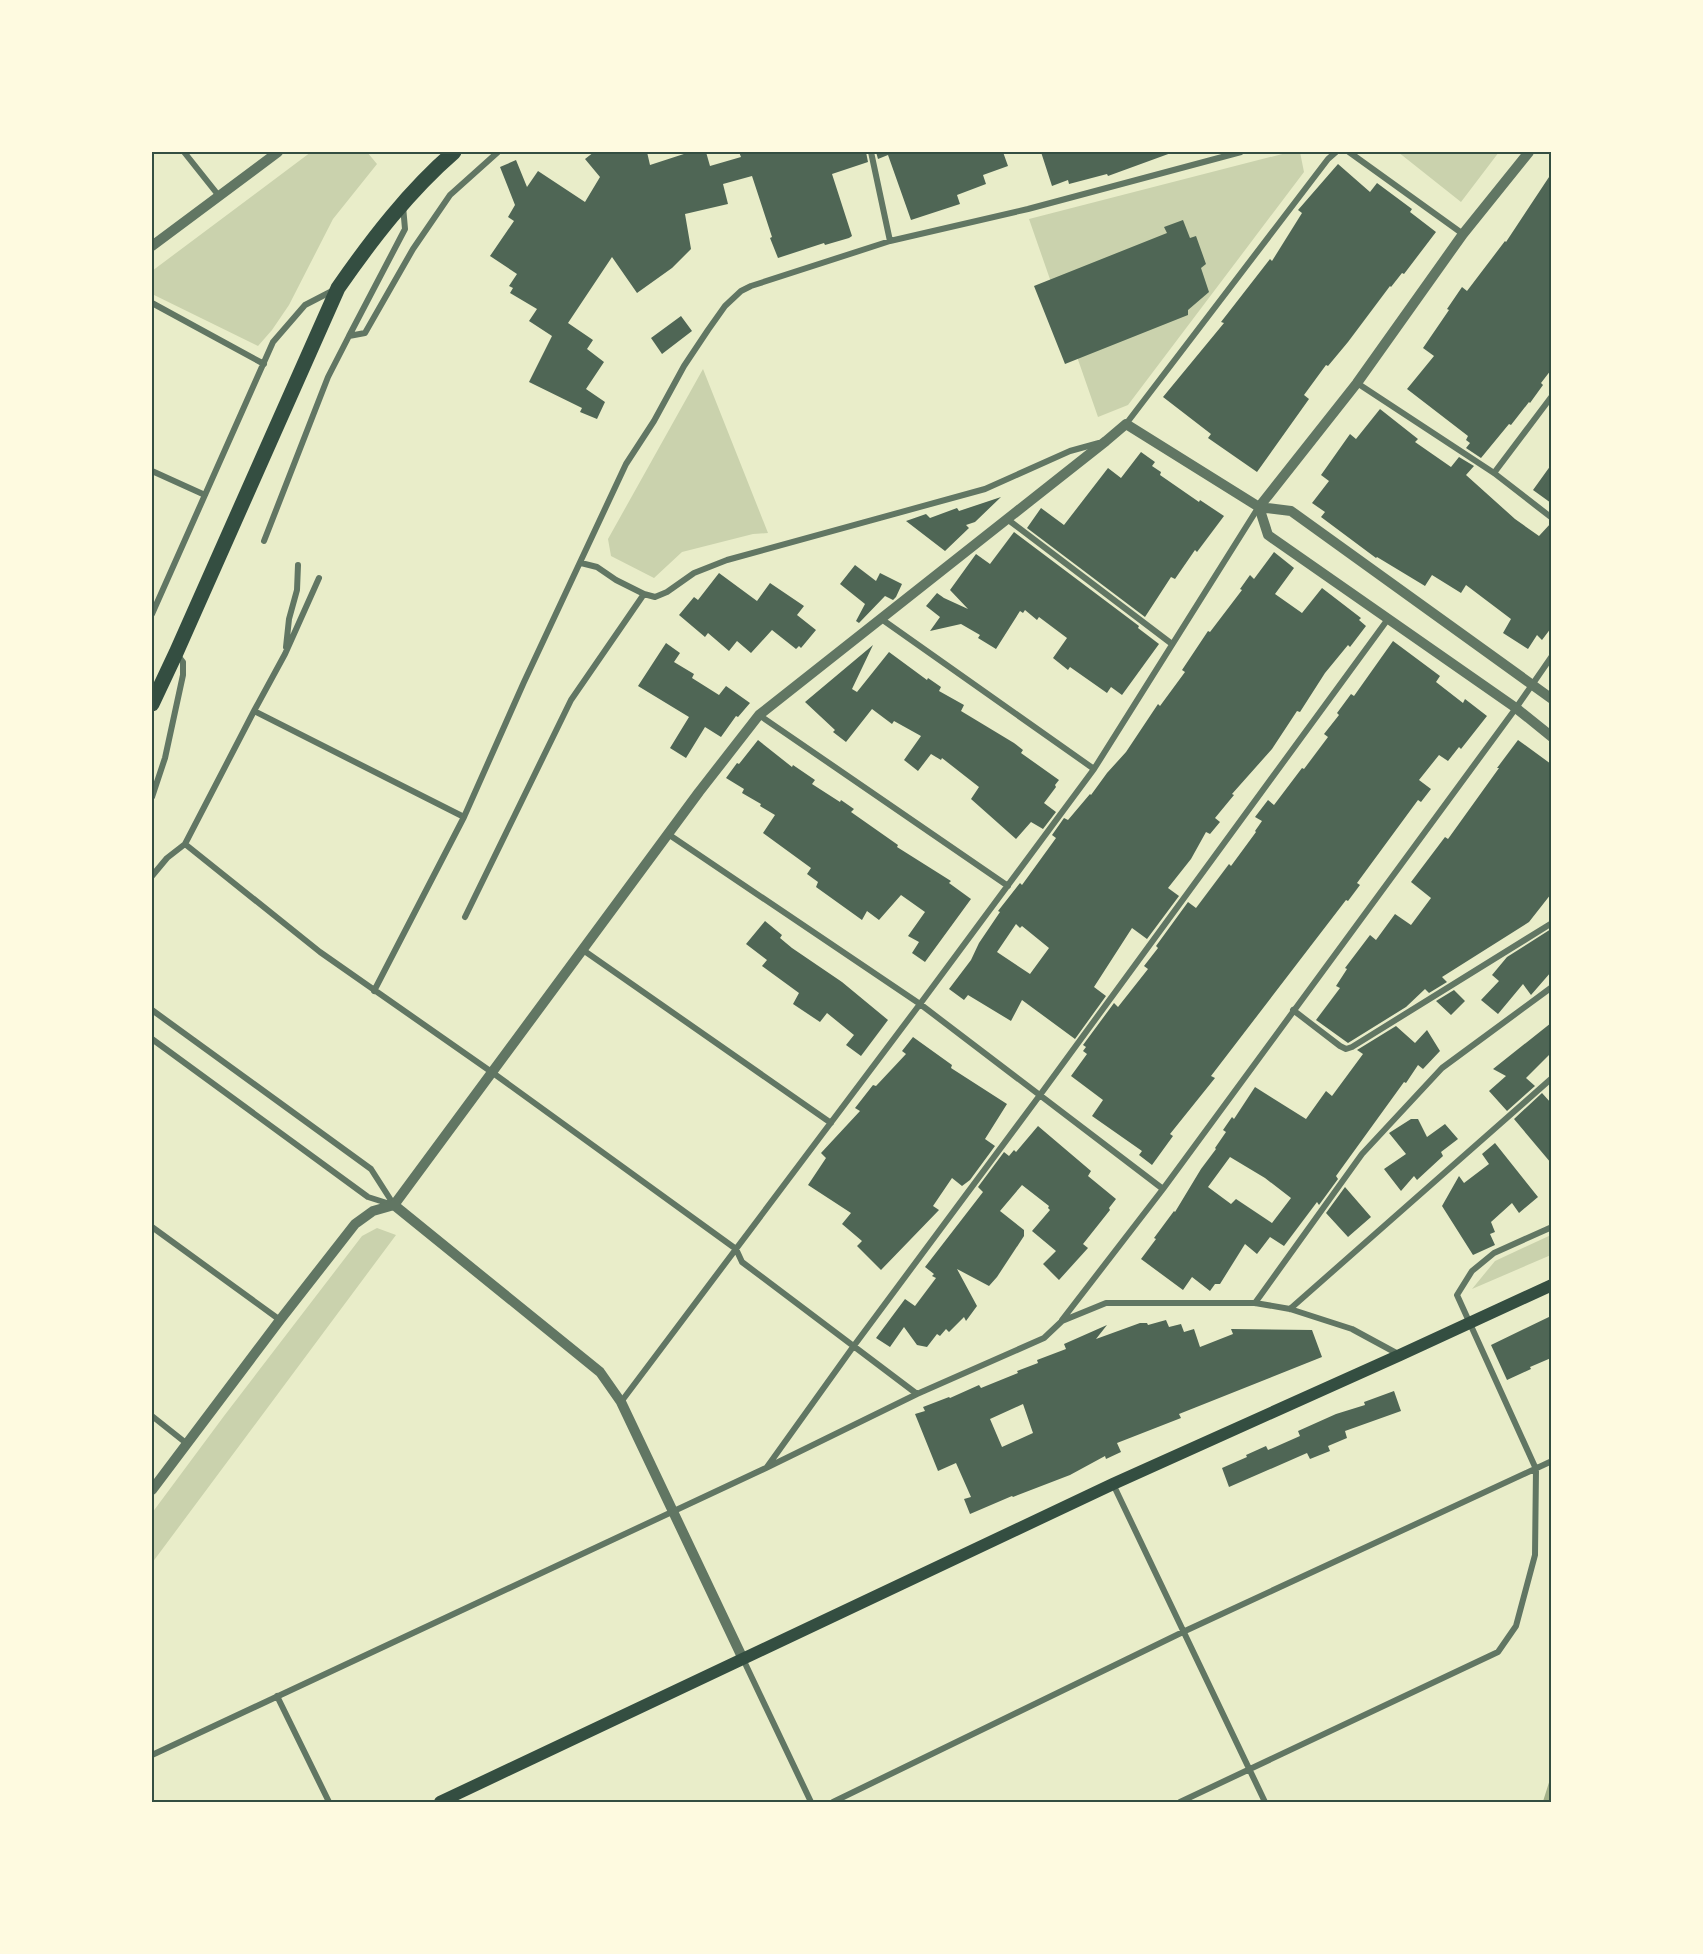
<svg xmlns="http://www.w3.org/2000/svg" width="1703" height="1954" font-family="'Archivo Narrow',sans-serif">
	<style>
		.green { fill: #cad2ad }
		.lines { fill: none; stroke-linecap: round; stroke-linejoin: round }
		.stream { stroke: #a3b18a; stroke-width: 6 }
		.building { fill: #4f6655; fill-rule: evenodd }
		.minor { stroke: #617663; stroke-width: 6 }
		.tertiary { stroke: #617663; stroke-width: 10 }
		.secondary { stroke: #344e41; stroke-width: 12 }
		.primary { stroke: #344e41; stroke-width: 15 }
		.neatline { fill: none; stroke: #344e41; stroke-width: 2 }
	</style>
	<rect width="100%" height="100%" fill="#e9edc9"/>
	<path class="green" d="M311 152H367L377 164 333 219 289 305 272 330 258 346 152 294V271Z
		M1290 152H1300L1304 172 1128 405 1098 417 1029 219Z
		M1398 152H1499L1461 202Z
		M703 369 768 533 753 534 682 552 654 578 611 556 608 539Z
		M377 1228 396 1235 152 1563V1513L224 1416 362 1236Z
		M1551 1235V1255L1472 1289 1495 1261Z"/>
	<g class="lines">
		<path class="stream" d="M1546 1802 1552 1783"/>
	</g>
	<path class="building" d="M594 152H647L650 165 690 152H706L710 166 741 157 739 152H866L868 162 832 174 852 236 849 238 825 245 824 243 778 258 770 238 772 237 752 176 723 184 728 204 685 214 691 249 672 268 637 293 612 257 568 323 593 340 587 349 604 362 586 389 605 402 597 419 580 412 582 408 529 382 552 336 529 321 537 309 510 293 513 288 509 286 517 274 490 256 514 221 508 217 515 205 500 167 516 160 527 187 538 171 585 202 600 177 585 159Z
		M876 152H1003L1008 166 983 175 986 184 957 195 960 204 911 220 888 155 878 159Z
		M1041 152H1170L1171 153 1108 176 1107 174 1069 184 1068 180 1052 186Z
		M1338 164 1370 192 1377 183 1412 209 1410 212 1436 232 1404 274 1402 273 1391 287 1390 286 1348 342 1328 366 1326 365 1304 395 1309 399 1257 472 1208 438 1211 434 1163 397 1224 323 1221 322 1270 259 1272 261 1302 213 1298 210Z
		M1551 174V370L1541 383 1543 385 1530 403 1529 402 1511 425 1509 424 1481 458 1466 448 1470 443 1466 440 1468 436 1407 389 1434 356 1423 348 1449 310 1447 309 1462 287 1467 291 1505 241 1506 242Z
		M1183 220 1190 238 1196 236 1206 264 1201 268 1209 292 1188 310V315L1065 364 1034 286 1167 233 1164 227Z
		M681 316 692 331 662 354 651 338Z
		M1380 409 1418 439 1415 442 1451 467 1459 457 1474 466 1466 475 1515 519 1539 536 1551 523V628L1542 640 1537 635 1528 649 1503 633 1511 619 1466 585 1461 593 1432 575 1425 586 1377 557 1376 558 1321 517 1325 512 1312 503 1329 481 1321 475 1350 434 1356 439Z
		M1141 452 1155 462 1152 466 1161 472 1160 475 1199 502 1200 500 1224 516 1197 552 1195 550 1175 579 1171 577 1145 617 1027 528 1041 508 1064 525 1108 468 1121 478Z
		M1551 465V503L1533 490Z
		M1001 497 975 522 966 525 969 528 945 551 906 521 926 514 930 518 957 508 959 511Z
		M1014 532 1139 626 1138 628 1159 644 1122 695 1111 687 1107 693 1070 667 1068 670 1053 658 1067 638 1039 617 1037 620 1025 610 1023 613 1020 611 996 649 978 638 980 635 961 624 930 631 940 617 926 606 937 593 944 598 968 609 950 590 976 554 990 564Z
		M1274 552 1294 568 1275 594 1302 613 1322 588 1361 618 1359 620 1366 626 1350 647 1348 645 1325 673 1300 712 1297 711 1272 749 1232 794 1234 795 1215 818 1220 822 1210 834 1206 832 1191 859 1168 888 1179 896 1147 939 1132 928 1094 987 1106 996 1075 1039 1022 1000 1011 1021 968 995 964 1000 949 989 971 960 979 943 1000 912 998 911 1020 883 1022 885 1056 838 1052 835 1064 818 1068 820 1090 794 1091 795 1107 773 1126 752 1158 704 1160 706 1185 672 1182 670 1208 631 1210 632 1242 590 1240 589 1250 575 1254 579ZM1016 924 1020 928 1022 926 1049 948 1030 974 997 952Z
		M855 565 876 581 880 573 902 584 896 597 893 600 885 596 859 623 856 621 865 604 840 584Z
		M719 573 757 601 770 583 804 606 797 615 816 630 801 648 799 646 796 649 772 630 751 653 737 641 729 651 708 633 705 637 679 615 694 597 698 600Z
		M1393 641 1440 676 1436 682 1463 703 1465 699 1487 716 1461 749 1459 747 1448 761 1439 755 1419 780 1431 789 1421 802 1418 800 1357 883 1360 885 1348 901 1346 900 1211 1076 1215 1078 1170 1134 1173 1136 1152 1165 1139 1155 1142 1151 1092 1116 1103 1100 1071 1076 1087 1054 1083 1051 1086 1047 1083 1045 1114 1003 1118 1007 1148 969 1144 966 1158 948 1156 946 1188 902 1196 908 1229 864 1231 866 1256 832 1255 831 1262 821 1255 817 1268 800 1274 805 1302 768 1304 769 1328 737 1324 734 1339 715 1337 713 1351 694 1354 696Z
		M666 643 680 653 674 662 694 674 692 678 719 695 726 686 750 703 738 717 736 716 721 737 705 727 686 758 670 748 689 717 638 686Z
		M873 645 852 689 857 692 889 652 927 680 928 678 941 687 939 691 964 705 961 711 1014 743 1023 750 1021 753 1059 780 1055 785 1056 787 1044 803 1056 812 1043 829 1031 822 1016 839 971 799 979 787 942 758 941 760 931 754 918 771 904 760 921 736 894 721 892 724 872 709 846 742 833 732 835 730 805 702Z
		M758 740 792 767 793 765 815 780 812 784 840 802 841 800 854 809 851 812 898 845 897 847 951 881 949 883 971 899 925 962 912 953 919 942 908 936 925 912 901 895 879 920 867 911 862 920 816 887 818 882 807 874 811 868 763 833 775 815 760 806 761 804 742 793 744 789 726 778 737 763 739 764Z
		M1518 740 1551 764V894L1529 922 1442 977 1447 982 1429 993 1425 989 1406 1007 1348 1043 1316 1020 1340 988 1336 986 1347 969 1345 968 1370 935 1376 940 1395 914 1411 925 1431 898 1411 882 1445 837 1448 839 1499 768H1497Z
		M765 921 782 935 780 938 792 948 842 982 888 1020 861 1056 846 1045 854 1035 827 1013 820 1022 793 1004 799 993 762 966 767 960 746 944Z
		M1551 929V972L1531 995 1523 984 1498 1014 1481 1000 1499 981 1492 975 1507 957Z
		M1454 990 1465 1001 1451 1015 1436 1001Z
		M1551 1023V1053L1526 1078 1535 1086 1507 1111 1489 1091 1506 1076 1493 1069Z
		M1396 1026 1415 1043 1427 1030 1440 1051 1423 1069 1418 1065 1406 1083 1404 1082 1336 1176 1338 1179 1319 1205 1317 1202 1284 1246 1270 1237 1257 1254 1245 1244 1220 1284H1215L1210 1291 1192 1277 1183 1290 1141 1259 1156 1239 1154 1238 1174 1211 1175 1212 1201 1169 1216 1149 1215 1148 1226 1132 1223 1130 1232 1117 1234 1119 1255 1087 1306 1119 1326 1091 1332 1096 1363 1054 1357 1050ZM1230 1157 1265 1178 1291 1198 1272 1223 1236 1199 1231 1204 1208 1187Z
		M913 1037 952 1065 951 1068 1007 1104 985 1139 995 1146 970 1180 962 1186 952 1178 933 1206 939 1210 881 1270 857 1246 862 1241 842 1224 851 1213 808 1185 826 1158 821 1153 860 1111 855 1108 873 1085 876 1086 906 1054 902 1051Z
		M1542 1093 1551 1103V1163L1514 1119Z
		M1411 1119H1418L1427 1137 1445 1124 1458 1139 1441 1152 1443 1156 1417 1180 1414 1176 1401 1191 1384 1169 1406 1154 1389 1133Z
		M1038 1126 1091 1171 1088 1176 1116 1199 1109 1208 1110 1210 1083 1244 1088 1248 1059 1280 1043 1264 1056 1251 1032 1231 1050 1210 1048 1208 1049 1206 1022 1185 1000 1211 1024 1230V1236L997 1277 989 1286 957 1269 977 1306 966 1321 964 1317 949 1332 946 1329 940 1336 937 1334 927 1347 917 1345 904 1327 890 1347 876 1338 905 1299 915 1306 936 1278 932 1276 934 1274 925 1267 983 1192 978 1187 1004 1152 1009 1156 1014 1150 1016 1152Z
		M1495 1143 1538 1197 1519 1213 1512 1203 1491 1222 1495 1232 1490 1234 1495 1245 1473 1255 1442 1206 1459 1176 1464 1183 1489 1164 1482 1154Z
		M1345 1187 1371 1217 1348 1237 1326 1213Z
		M1551 1316V1358L1530 1367 1531 1369 1507 1380 1491 1345Z
		M1166 1320 1169 1327 1181 1324 1184 1332 1194 1329 1200 1347 1233 1334 1231 1329 1312 1330 1322 1357 1179 1414 1181 1418 1117 1443 1121 1452 1106 1459 1105 1456 1070 1475 1013 1497 1012 1496 970 1514 964 1499 971 1497 956 1463 938 1471 915 1414 925 1411 923 1407 949 1397 950 1398 979 1385 981 1388 1018 1373 1017 1371 1038 1363 1037 1360 1066 1349 1064 1344 1107 1325 1096 1339 1140 1323H1147L1148 1325ZM1023 1404 1033 1433 1002 1447 990 1419Z
		M1394 1391 1401 1411 1345 1431 1347 1438 1328 1446 1330 1451 1310 1459 1307 1453 1229 1487 1222 1468 1247 1457 1246 1455 1266 1446 1268 1450 1300 1436 1298 1431 1336 1414 1365 1405 1364 1402Z"/>
	<g class="lines">
		<path class="minor" d="M184 152 219 196
			M871 152 890 241
			M1349 152 1463 234
			M152 303 264 364
			M349 336 405 229 403 206
			M1357 383 1494 473 1552 518
			M1126 424 1328 159 1336 152
			M152 471 205 495
			M1494 473 1552 396
			M1007 519 1172 644
			M264 541 328 377 349 336 365 333 413 249 450 195 498 152
			M581 563 597 567 616 580 644 594 655 597 667 592 694 573 727 560 985 489 1070 451 1099 443
			M152 614 273 342 305 305 334 290
			M880 618 1094 769
			M286 647 289 619 297 590 298 565
			M254 711 464 817
			M759 715 1008 886
			M152 797 165 758 183 675V662L176 653
			M668 834 920 1004 1163 1189
			M185 844 320 952 493 1073 736 1249 742 1262 917 1394
			M152 876 167 858 185 844 254 711 285 654 319 578
			M465 917 571 700 644 594
			M583 950 831 1123
			M374 991 464 817 524 682 626 464 654 421 684 366 708 330 725 306 741 291 751 286 890 241 1028 209 1241 152
			M152 1010 371 1169 394 1205
			M1293 1010 1340 1046 1346 1049 1352 1047 1552 923
			M152 1039 368 1197 390 1204
			M152 1227 280 1320
			M1255 1303 1362 1154 1442 1068 1552 987
			M1290 1309 1552 1078
			M1062 1320 1163 1189 1516 708 1552 656
			M621 1402 920 1004 1094 769 1258 508
			M152 1416 186 1443
			M767 1467 853 1347 1040 1095 1388 619
			M1113 1484 1265 1802
			M743 1659 811 1802
			M277 1696 329 1802
			M152 1755 766 1468 917 1394 1044 1338 1062 1321 1106 1303H1255L1290 1309 1352 1329 1400 1355
			M833 1802 1185 1631 1552 1461
			M1180 1802 1498 1652 1516 1626 1535 1555 1536 1469 1457 1295 1472 1271 1494 1253 1552 1227"/>
		<path class="tertiary" d="M152 246 278 152
			M1259 507 1357 383 1463 234 1529 152
			M1259 507 1268 535 1516 708 1552 737
			M394 1205 699 792 759 715 1106 441 1126 424 1259 507 1291 511 1552 699
			M394 1205 600 1372 621 1402 743 1659
			M152 1490 280 1320 355 1224 373 1211 394 1205"/>
		<path class="secondary" d="M440 1802 1113 1484 1400 1355 1552 1285"/>
		<path class="primary" d="M152 704 176 653 338 288C372 239 409 191 454 152"/>
	</g>
	<rect width="1703" height="1954" fill="none" stroke="#fefae0" stroke-width="306"/>
	<rect x="153" y="153" width="1397" height="1648" class="neatline"/>
</svg>
